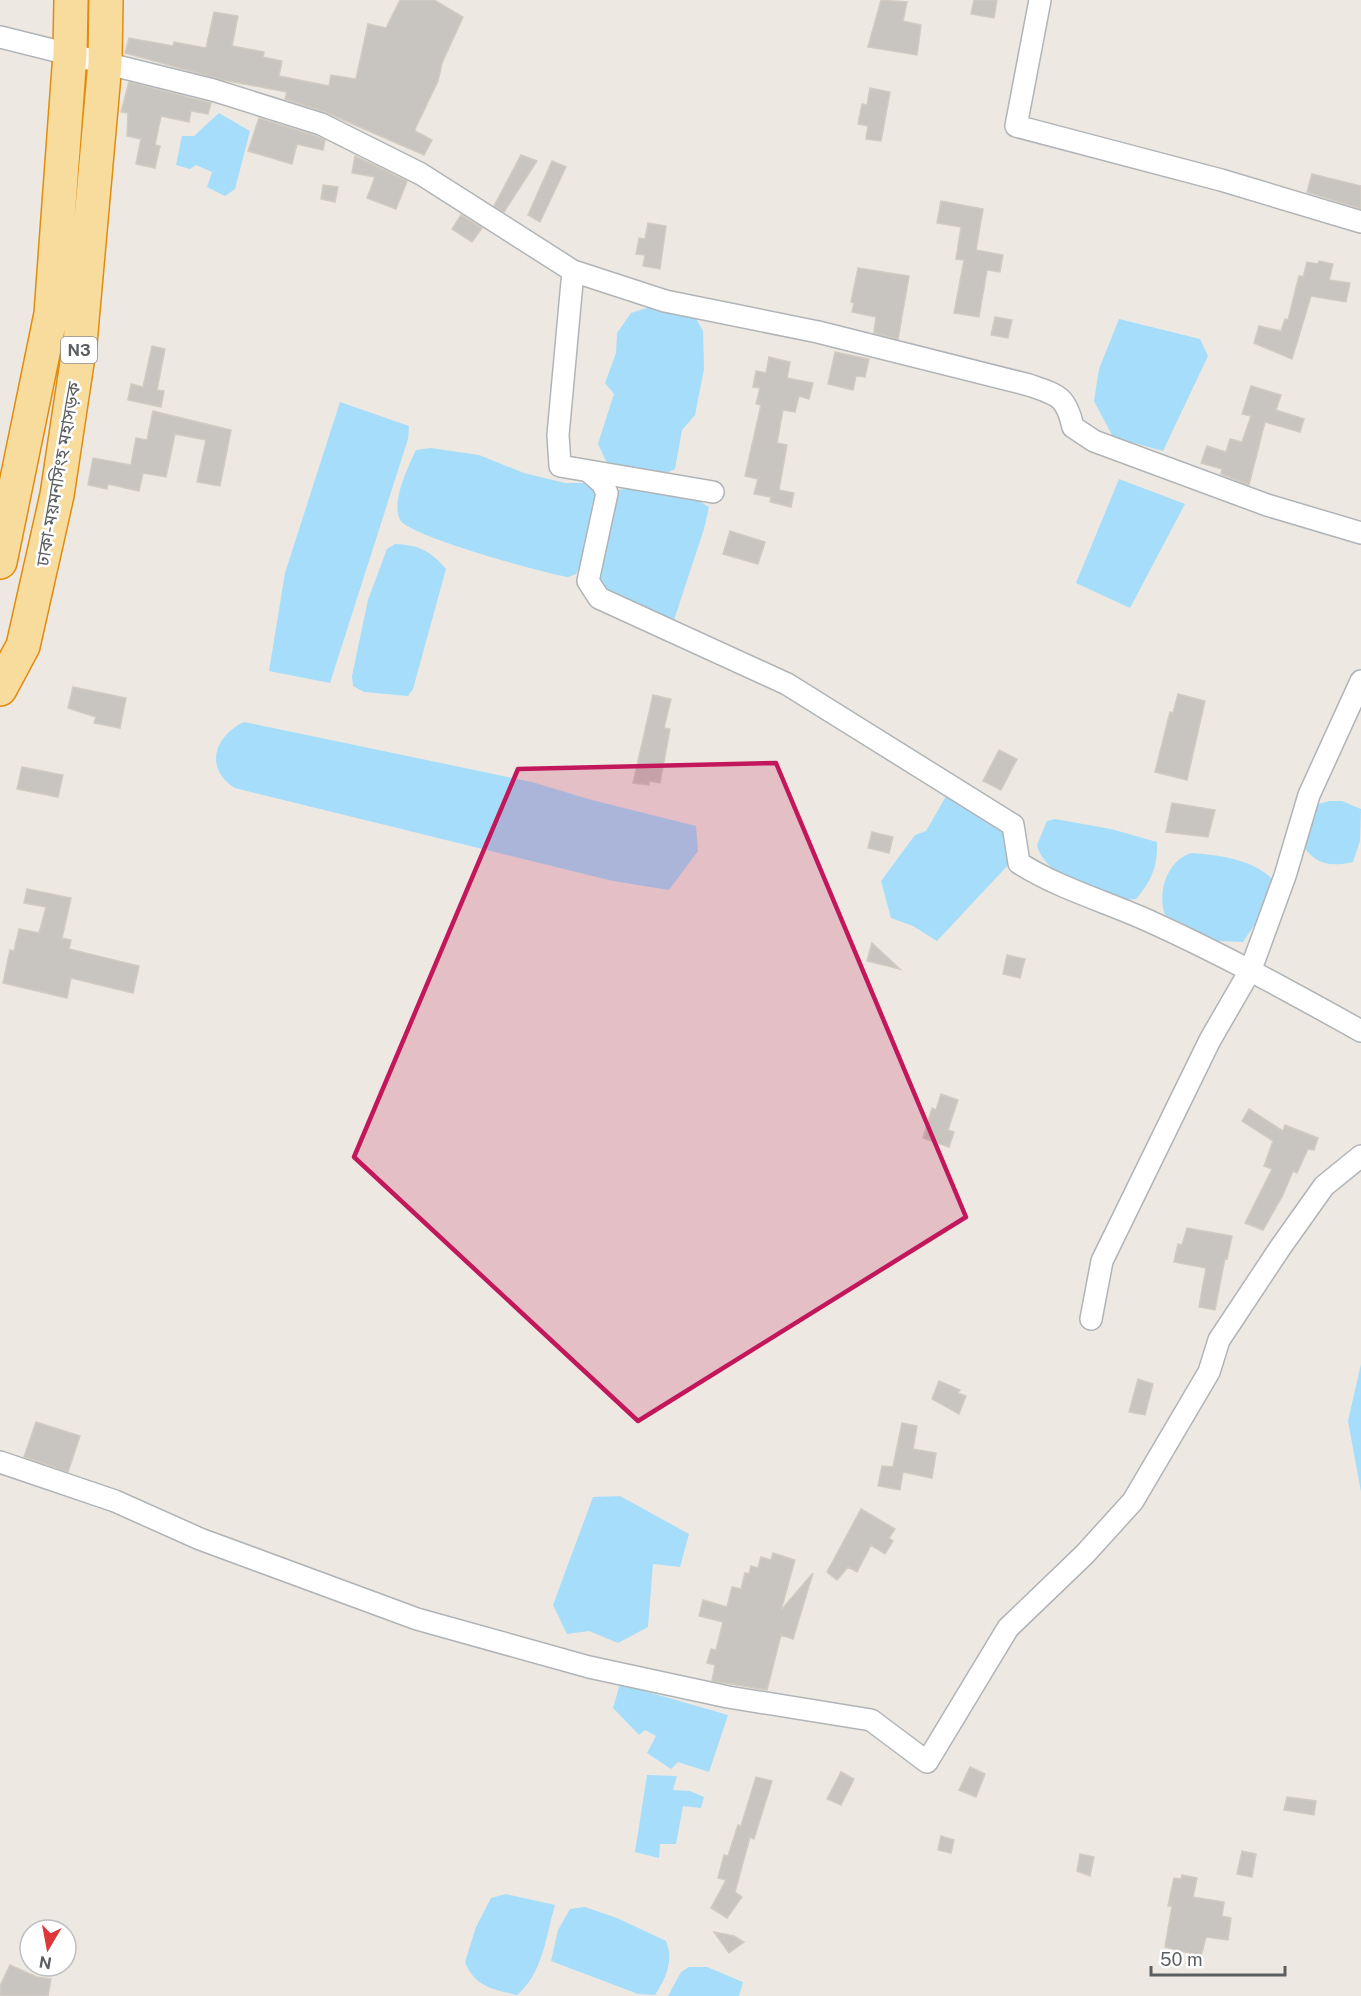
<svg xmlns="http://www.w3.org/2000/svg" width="1361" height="1996" font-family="'Public Sans','Noto Sans Bengali',sans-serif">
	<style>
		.water { fill: #a6ddfa }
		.building { fill: #c8c4bf; stroke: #d1cbc1; stroke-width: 1.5 }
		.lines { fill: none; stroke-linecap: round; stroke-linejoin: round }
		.minor-casing { stroke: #b0b4b7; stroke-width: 24 }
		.trunk-casing { stroke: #e18c0e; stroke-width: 36 }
		.minor { stroke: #fff; stroke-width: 21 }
		.trunk { stroke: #f8dc9d; stroke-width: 33 }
		.marked { fill: #c2185b; fill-opacity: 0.2; stroke: #c2185b; stroke-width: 4.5; stroke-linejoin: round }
		.labels { text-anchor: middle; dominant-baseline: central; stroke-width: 5; stroke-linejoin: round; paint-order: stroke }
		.shield { fill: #fff; stroke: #8c8f91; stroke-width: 1.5 }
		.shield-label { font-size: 16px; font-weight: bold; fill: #5b5f62 }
		.street-label { font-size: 18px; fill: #5b5f62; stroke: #fff }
	</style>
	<rect width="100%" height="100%" fill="#ede9e2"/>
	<path class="water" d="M219 113 250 131 235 189 225 196 207 187 212 172 196 165 190 169 176 165 182 136H194Z
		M653 306 692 311 703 331 704 369 695 415 682 430 675 469 664 474 608 465 598 444 614 394 605 383 616 353 617 333 631 313Z
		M1119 319 1200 339 1208 356 1163 451 1113 437 1094 401 1099 369Z
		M340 402 409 426 408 439 330 683 269 671 285 573Z
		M431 448 479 455 524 473 565 483H585L595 492C595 523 591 547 576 574L568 577C543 573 409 536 400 520 391 502 408 467 416 450Z
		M1119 479 1185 504 1130 608 1076 583Z
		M637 487 694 498 709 507 704 529 674 620 637 612 599 589 608 514 618 490Z
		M395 544C419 545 431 551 446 569L413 689 408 696 364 692 353 686 352 676 368 600 387 549Z
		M244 722 532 782 592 800 696 826 698 851 669 890 613 881 235 788C204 769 214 736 244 722Z
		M948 793 1009 826 1011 862 937 941 913 926 891 918 881 881 915 835 926 831Z
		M1330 801H1342L1361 809 1360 841 1353 862C1330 867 1317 865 1303 846L1305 825 1318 804Z
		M1055 819 1111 829 1157 842C1158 866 1152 880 1136 899 1107 903 1044 877 1037 845L1047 821Z
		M1191 853C1218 855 1254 859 1273 880L1261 915 1243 942 1217 941 1165 915C1157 892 1167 861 1191 853Z
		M1361 1364V1492L1348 1421Z
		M620 1496 689 1534 680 1567 653 1564 648 1627 618 1643 589 1631 567 1634 553 1605 593 1497Z
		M620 1684 728 1715 709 1772 678 1762 671 1769 647 1753 656 1736 645 1730 639 1735 613 1708Z
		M647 1775 677 1776 673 1790 690 1791 704 1797 701 1808 683 1806 676 1844H660L659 1858 635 1852Z
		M506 1894 555 1905C546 1935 543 1974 517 1995 492 1989 475 1987 465 1962L476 1927 491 1898Z
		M585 1907 617 1918 666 1941C674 1961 666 1978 655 1995L638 1994 551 1961 558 1930 570 1909Z
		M689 1967H707L743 1982 739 1996H668L681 1972Z"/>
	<path class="building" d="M400 0H434L463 17 442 63 438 81 416 127 415 131 432 140 424 155 325 112 285 99 287 92 223 80 125 53 129 38 173 46 174 42 206 48 214 12 238 16 232 46 264 52 263 57 282 61 279 76 329 86 331 75 356 79 368 24 386 28Z
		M881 0 907 2 903 21 921 25 917 55 868 47Z
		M974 0H997L994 18 971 14Z
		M129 82 211 103 208 114 191 111 189 122 161 116 155 145 160 146 155 168 136 164 141 139 127 136 128 113 121 112Z
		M870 88 890 92 881 141 866 139 868 126 858 124 862 104 867 105Z
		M259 118 316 136 325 140 323 150 297 144 292 164 248 151Z
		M521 155 537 161 504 212 494 206Z
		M355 156 407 181 396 209 367 198 375 177 352 173Z
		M552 161 566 167 540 222 528 215Z
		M1312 174 1361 186V209L1307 192Z
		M323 185 338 187 335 202 321 199Z
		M941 201 983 209 976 250 1003 255 1000 272 987 270 979 317 954 313 964 260 956 259 961 227 937 223Z
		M461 215 482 228 472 242 452 229Z
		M648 223 666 226 660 269 643 266 645 255 636 254 639 238 645 239Z
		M1319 261 1333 264 1329 280 1350 283 1346 302 1311 296 1292 359 1254 343 1259 326 1281 331 1285 319 1288 320 1299 276 1303 277 1307 262 1318 264Z
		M858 268 909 276 898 339 874 333 876 317 852 312 854 303 851 302Z
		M995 317 1012 320 1008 338 991 335Z
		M152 346 165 349 157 390 164 391 161 407 128 400 131 384 143 387Z
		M835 352 869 359 865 377 856 376 853 390 828 384Z
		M769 357 790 362 787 378 813 383 809 399 799 396 795 412 783 410 777 443 787 445 779 490 794 493 791 507 770 502 771 497 754 494 758 479 745 476 761 405 756 404 760 388 753 387 756 371 766 373Z
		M1251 386 1281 395 1276 410 1304 419 1300 432 1265 422 1249 485 1221 474 1222 469 1201 463 1207 446 1226 452 1230 439 1242 442 1251 416 1242 414Z
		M153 411 231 430 220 486 197 482 206 440 175 434 166 477 143 473 139 491 108 484 107 489 88 485 93 458 131 465 136 438 147 440Z
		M730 531 765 542 758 564 723 554Z
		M73 687 126 698 120 728 94 723 96 717 68 708Z
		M1178 694 1205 701 1187 780 1155 772 1170 712 1173 713Z
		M653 695 671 699 664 728 670 729 660 783 649 781V785L633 783Z
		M999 750 1017 759 1001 790 983 781Z
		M22 767 63 775 58 797 17 789Z
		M1172 803 1215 810 1208 837 1166 832Z
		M872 832 893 837 889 853 868 848Z
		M27 889 71 898 62 938 71 940 69 949 139 966 133 993 71 978 67 998 3 983 10 950 14 951 19 929 39 933 46 907 24 903Z
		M872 943 900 969 867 961Z
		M1007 955 1025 959 1020 978 1003 974Z
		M941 1094 958 1100 948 1130 954 1132 949 1147 923 1138 932 1108 936 1110Z
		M1249 1109 1283 1131 1285 1125 1318 1138 1314 1150 1308 1149 1297 1173 1293 1171 1283 1195 1263 1230 1245 1223 1272 1169 1264 1166 1273 1141 1242 1121Z
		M1187 1228 1232 1236 1227 1259 1225 1258 1215 1310 1199 1307 1206 1268 1174 1262 1178 1244 1182 1245Z
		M1138 1379 1153 1384 1145 1415 1129 1412Z
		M939 1381 960 1390 958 1393 966 1396 959 1414 932 1399Z
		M36 1422 80 1436 68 1472 24 1457Z
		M902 1423 917 1426 913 1449 936 1453 932 1478 903 1472 900 1490 878 1486 882 1466 893 1467Z
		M861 1509 895 1529 889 1538 893 1541 885 1554 871 1545 857 1572 848 1567 837 1580 827 1572Z
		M773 1553 795 1560 781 1610 813 1573 793 1639 781 1635 767 1690 712 1681 715 1665 707 1663 711 1649 716 1650 723 1622 699 1616 703 1600 727 1607 732 1587 741 1589 745 1573 749 1574 751 1566 758 1568 761 1557 771 1560Z
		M970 1767 985 1774 976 1797 959 1790Z
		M841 1772 854 1779 841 1805 827 1799Z
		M756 1777 772 1781 754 1839 750 1837 735 1892 742 1897 727 1918 711 1908 726 1880 718 1878 724 1855 728 1856 738 1825 741 1826Z
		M1287 1797 1316 1801 1314 1815 1284 1810Z
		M941 1836 954 1840 951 1853 938 1850Z
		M1242 1851 1256 1854 1252 1877 1237 1874Z
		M1080 1854 1094 1857 1090 1876 1077 1871Z
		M1182 1875 1197 1878 1193 1897 1224 1902 1222 1916 1231 1918 1228 1940 1206 1937 1201 1956 1165 1947 1172 1906H1168L1171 1891 1174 1878 1181 1879Z
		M714 1932 734 1936 744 1942 729 1953Z
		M10 1965 37 1977 51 1979 48 1996H0V1986Z"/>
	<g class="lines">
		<g class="minor-casing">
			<path id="minor" d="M1040 0 1016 126 1221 180 1361 222
				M0 37 213 90 321 124 421 174 573 271 665 301 818 332 1029 385C1058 395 1066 396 1073 427L1094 441 1267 505 1361 533
				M573 271 558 435 560 466 713 492
				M588 471 602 483 607 493 588 581 599 598 787 684 1013 825 1019 863C1060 889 1105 901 1149 921 1222 954 1291 992 1361 1031
				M1091 1319 1102 1261 1210 1040 1251 969 1285 876 1309 795 1361 681
				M0 1462 115 1501 200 1539 417 1619 589 1667 728 1697 871 1720 927 1762 1008 1628 1085 1554 1133 1501 1209 1372 1219 1340 1280 1248 1324 1186 1361 1156"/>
		</g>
		<g class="trunk-casing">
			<path id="trunk" d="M0 562 51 314 70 54 71 0
				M0 689 23 646 57 495 80 343 105 63 106 0"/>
		</g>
		<use href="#minor" class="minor"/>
		<use href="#trunk" class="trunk"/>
	</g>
	<path class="marked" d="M776 763 966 1217 638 1421 354 1157 518 769Z"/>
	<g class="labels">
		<rect class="shield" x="61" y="337" width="36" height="26" rx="4.5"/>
		<g class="shield-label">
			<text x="79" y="350">N3</text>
		</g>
		<g class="street-label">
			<text transform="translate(58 474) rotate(-80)">ঢাকা-ময়মনসিংহ মহাসড়ক</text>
		</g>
	</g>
	<g transform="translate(48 1948) rotate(190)"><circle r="28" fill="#ffffff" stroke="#bdbfc0" stroke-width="1.5"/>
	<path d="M0-4.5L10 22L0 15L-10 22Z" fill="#de3739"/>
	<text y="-9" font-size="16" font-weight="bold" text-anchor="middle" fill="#5b5f62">N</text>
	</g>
	<path d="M1151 1966v9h134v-9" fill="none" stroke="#5b5f62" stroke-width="3"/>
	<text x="1160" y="1966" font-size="18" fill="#5b5f62" stroke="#ffffff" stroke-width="4.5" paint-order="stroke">50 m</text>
</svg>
